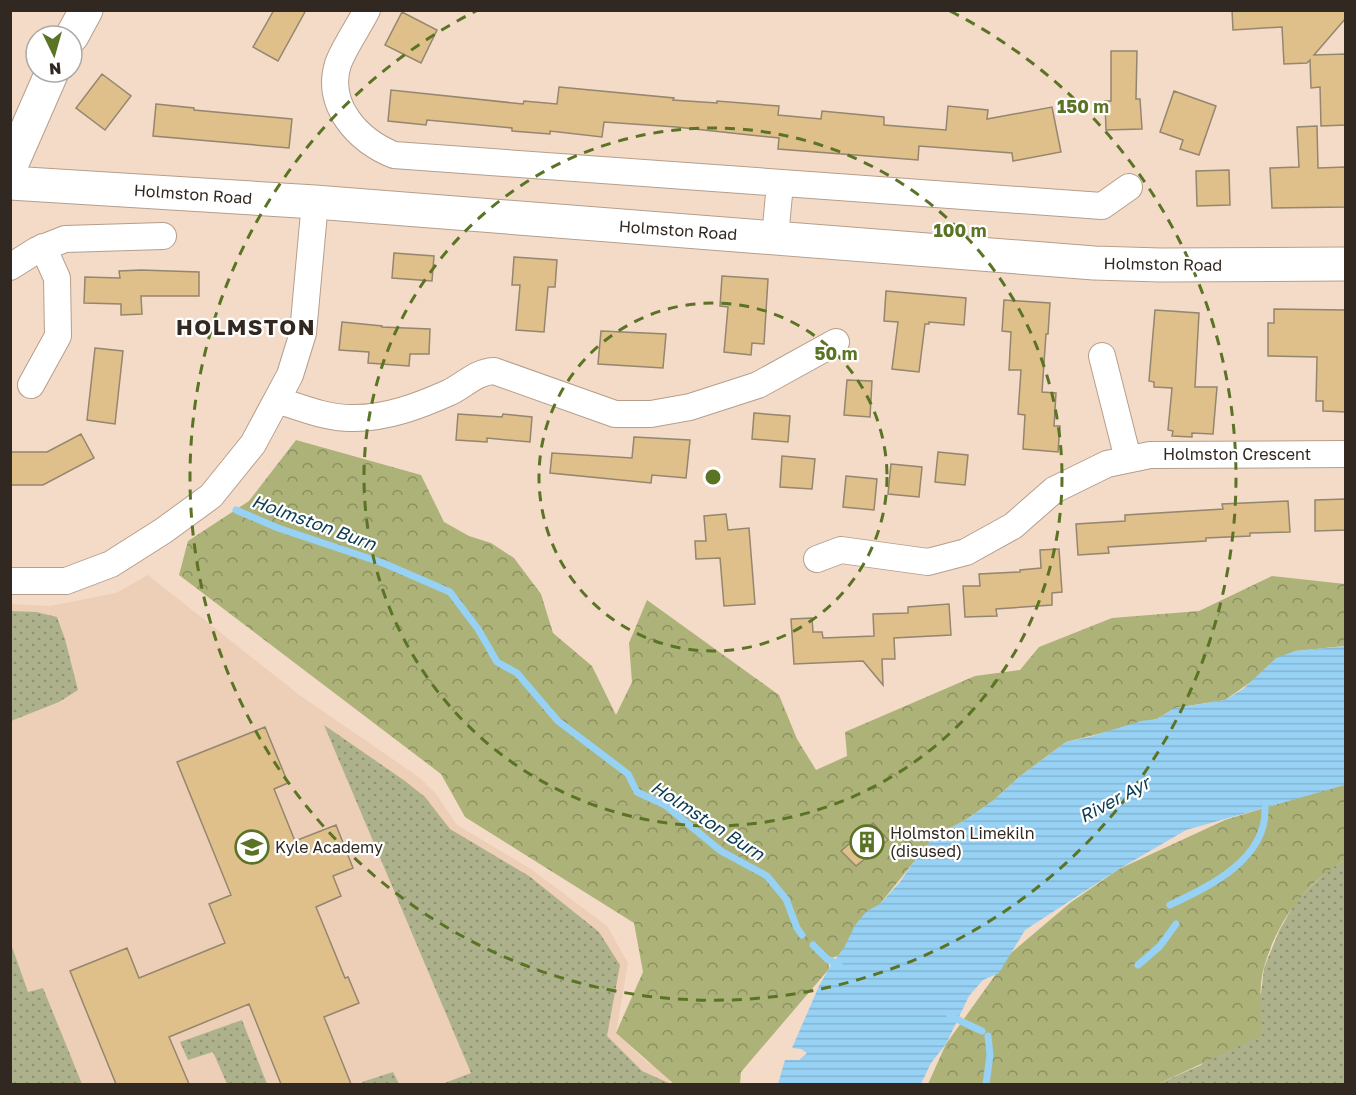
<svg xmlns="http://www.w3.org/2000/svg" width="1356" height="1095" font-family="'Golos Text',sans-serif">
	<style>
		.built { fill: #edcfb7 }
		.grass { fill: url(#grass-dots) }
		.forest { fill: url(#forest-crowns) }
		.water { fill: url(#water-rules) }
		.lines { fill: none; stroke-linecap: round; stroke-linejoin: round }
		.stream { stroke: #97d2f5; stroke-width: 7 }
		.building { fill: #dfbf8a; stroke: #94866f; stroke-width: 1.5 }
		.street-casing { stroke: #b59e8c; stroke-width: 28 }
		.secondary-casing { stroke: #b59e8c; stroke-width: 35 }
		.primary-casing { stroke: #b59e8c; stroke-width: 35 }
		.street { stroke: #fff; stroke-width: 26 }
		.secondary { stroke: #fff; stroke-width: 33 }
		.primary { stroke: #fff; stroke-width: 33 }
		.ring { fill: none; stroke: #5a7325; stroke-width: 3; stroke-dasharray: 10 8 }
		.labels { text-anchor: middle; dominant-baseline: central; stroke-width: 4.5; stroke-linejoin: round; paint-order: stroke }
		.street-label { font-size: 16px; fill: #312921; stroke: #fff }
		.poi-label { font-size: 16px; fill: #312921; stroke: #fff; text-anchor: start }
		.water-label { font-size: 18px; font-style: italic; fill: #0a3b53; stroke: #fff }
		.district-label { font-size: 22px; font-weight: bold; letter-spacing: 1.5px; fill: #312921; stroke: #fff }
		.centre { fill: #5a7325; stroke: #fff; stroke-width: 3 }
		.ring-label { font-size: 18px; text-anchor: middle; font-weight: bold; fill: #5a7325; stroke: #fff; stroke-width: 4.5; stroke-linejoin: round; paint-order: stroke }
	</style>
	<defs>
		<pattern id="grass-dots" width="8" height="8" patternUnits="userSpaceOnUse" patternTransform="scale(1.5)"><rect width="8" height="8" fill="#aeb28c"/><path d="M2 2h.1M6 6h.1" fill="none" stroke="#8e9172" stroke-width="1.8" stroke-linecap="round"/></pattern>
		<pattern id="forest-crowns" width="20" height="18" patternUnits="userSpaceOnUse" patternTransform="scale(1.5)"><rect width="20" height="18" fill="#adb278"/><path d="M2 6a3 3 0 1 1 6 0M12 15a3 3 0 1 1 6 0" fill="none" stroke="#8d9162"/></pattern>
		<pattern id="water-rules" width="6" height="5" patternUnits="userSpaceOnUse" patternTransform="scale(1.5)"><rect width="6" height="5" fill="#97d2f5"/><path d="M0 2.5h6" fill="none" stroke="#83b4d2"/></pattern>
	</defs>
	<rect width="100%" height="100%" fill="#f3dbc8"/>
	<path class="built" d="M148 575 298 694 420 778 436 794 457 825 531 869 607 926 628 963 616 1033 648 1063 691 1084H11L10 604 50 606 116 593Z"/>
	<path class="grass" d="M10 611 36 612 57 617 65 639 78 690 59 702 11 721Z
		M324 725 405 781 425 797 450 829 529 876 599 932 620 965 607 1036 642 1071 671 1084H442L471 1073Z
		M1345 860V1084H1158L1201 1065 1261 993 1264 968 1279 931 1296 901 1327 871Z
		M11 944 28 992 43 988 82 1084H11Z
		M242 1020 267 1084H227L213 1052 188 1060 180 1042Z
		M393 1072 399 1084H363L362 1082Z"/>
	<path class="forest" d="M296 440 421 475 444 522 469 536 491 543 514 558 541 594 553 633 592 666 616 715 632 682 629 643 647 600 779 695 797 739 816 770 847 756 845 732 975 676 1020 670 1039 647 1112 618 1199 611 1272 576 1345 584V646L1295 651 1225 700 1175 708 1157 719 1066 742 1019 777 994 800 964 821 934 836 921 855 913 863 838 956 828 959 829 969 741 1072 740 1084H674L616 1033 643 972 634 923 465 817 441 774 179 575 188 541 249 501Z
		M1345 783V860C1305 883 1277 922 1264 967 1258 988 1261 1014 1261 1036L1158 1084H928L946 1044 1011 953 1070 903 1119 869 1225 820Z"/>
	<path class="water" d="M1345 646V785L1186 830 1119 869 1025 930 999 973 983 980 969 996 946 1044 931 1063 921 1084H778L785 1060H799L807 1053 801 1049 792 1048 819 986 831 965 844 948 855 925 867 911 880 904 900 882 913 863 921 855 934 836 964 821 994 800 1019 777 1066 742 1089 737 1141 721 1157 719 1175 708 1225 700 1243 689 1276 658 1295 651Z"/>
	<g class="lines">
		<path class="stream" d="M236 510 278 528 383 563 450 592 478 629 497 662 517 673 558 721 628 774 637 792 665 805 721 851 767 876 786 899 797 928 802 935
			M1170 905C1210 886 1267 859 1265 808
			M813 945 827 959 839 965
			M1138 965 1160 946 1176 924
			M950 1016 982 1031
			M986 1084 990 1055 988 1036"/>
	</g>
	<path class="building" d="M274 10H306L278 61 253 47Z
		M1232 10H1346V18L1314 55 1346 54V125L1321 126 1320 87 1311 88 1310 60 1307 63 1284 64 1282 27 1233 30Z
		M402 12 437 30 421 63 385 45Z
		M1111 51H1137L1136 99H1140L1142 129 1106 130 1105 101H1111Z
		M102 74 131 96 105 130 76 108Z
		M559 87 674 98 673 100 717 103V101L779 106 778 115 821 119 822 111 884 117V125L946 130 948 106 988 110 987 119 1052 107 1061 152 1013 161 1012 153 919 146 918 160 778 149 779 138 676 127 604 122 602 137 550 131V134L512 131V128L427 120 426 125 388 121 391 90 523 104 524 101 557 104Z
		M1174 91 1216 106 1199 155 1180 149 1183 140 1160 132Z
		M156 104 194 108V110L292 119 289 148 153 136Z
		M1317 126 1318 168 1346 167V207L1272 208 1270 168 1299 167 1297 127Z
		M1229 170 1230 205 1197 206 1196 171Z
		M394 253 434 256 432 281 392 278Z
		M514 257 557 260 555 287H548L544 332 516 330 520 285H512Z
		M141 270 199 272V296H141L142 314 121 315V304L84 303 85 277 120 278 119 271Z
		M722 276 768 279 764 344 752 343 751 355 724 352 728 307 720 306Z
		M886 291 966 298 964 325 929 322V324H925L919 372 892 369 898 322 884 321Z
		M1004 300 1050 303 1048 334H1046L1042 392 1056 393 1054 426H1060L1058 452 1023 449 1025 415 1018 414 1021 370H1009L1011 332 1002 331Z
		M1274 309 1346 310V412L1323 411V401H1316L1317 357 1268 356V323H1274Z
		M1155 310 1199 313 1195 387H1217L1213 434 1192 433V437L1172 436 1173 431 1168 430 1172 388 1154 387V382L1149 381Z
		M342 322 382 326V327L430 329 429 354H410L409 366 368 363 369 352 339 350Z
		M601 331 666 334 663 368 598 364Z
		M95 348 123 351 115 424 87 420Z
		M847 380 872 381 870 417 844 415Z
		M754 413 790 416 788 442 752 439Z
		M458 414 502 417 503 414 532 417 530 442 487 438V442L456 440Z
		M81 434 94 458 43 485H10V452H47Z
		M634 437 690 440 686 478 652 475 651 483 550 473 552 453 632 458Z
		M938 452 968 455 965 485 935 482Z
		M782 456 815 459 812 489 780 487Z
		M891 464 922 467 919 497 888 494Z
		M846 476 877 479 874 510 843 507Z
		M1346 499V530L1315 531V500Z
		M1288 501 1290 532 1250 533V536L1206 538V541L1108 547 1109 553 1078 555 1076 524 1125 521V515L1223 509 1222 504Z
		M726 514 728 530 749 528 755 604 724 606 720 558 696 559 695 541H706L704 516Z
		M1059 549 1062 592 1052 593V605L996 609 997 616 965 617 963 586H980L979 574 1020 572V570L1041 568 1040 550Z
		M949 604 951 635 894 638 895 659H882L883 685 863 661 794 664 791 619 812 618 813 632H822L823 638 874 636 873 614 908 613V607Z
		M265 727 288 783 274 789 295 841 336 825 353 868 333 876 341 896 316 907 345 978 348 977 359 1003 324 1017 351 1084H281L249 1004 169 1037 189 1084H116L70 971 127 948 139 978 225 943 209 904 231 895 177 762Z
		M873 823 888 840 856 866 841 851Z"/>
	<g class="lines">
		<g class="street-casing">
			<path id="street" d="M367 10C359 26 343 49 338 64 325 106 359 141 394 155L1102 206 1129 187
				M775 237 780 184
				M10 267 37 250 65 239 163 236
				M1102 356 1128 459
				M31 385 58 336 57 278 43 247
				M277 400C302 408 328 419 354 418 387 418 419 406 448 393 464 386 475 372 494 371L615 414H651L690 407 758 385 836 342
				M817 559 841 550 928 562 966 552 1013 526 1054 490 1107 464 1150 455 1346 454
				M10 581H66L111 564 163 531 211 496 253 444 290 375 303 333 315 202"/>
		</g>
		<g class="secondary-casing">
			<path id="secondary" d="M72 36 86 10
				M10 168 52 72"/>
		</g>
		<g class="primary-casing">
			<path id="primary" d="M10 183 315 202 1094 263 1160 265 1346 264"/>
		</g>
		<use href="#street" class="street"/>
		<use href="#secondary" class="secondary"/>
		<use href="#primary" class="primary"/>
	</g>
	<g class="ring">
		<circle cx="713" cy="477" r="174"/>
		<circle cx="713" cy="477" r="349"/>
		<path d="M950 11A523 523 0 1 1 476 11"/>
	</g>
	<defs>
		<g id="building-ring" transform="scale(1.725)"><circle r="9.5" fill="#fff" stroke="#5a7325" stroke-width="1.5"/><path d="M-4-6H4V6H1V3H-1V6H-4ZM-2.5-4.3h1.7v1.8h-1.7ZM.8-4.3h1.7v1.8H.8ZM-2.5-1h1.7V.8h-1.7ZM.8-1h1.7V.8H.8Z" fill="#5a7325"/></g>
		<g id="school-ring" transform="scale(1.725)"><circle r="9.5" fill="#fff" stroke="#5a7325" stroke-width="1.5"/><path d="M0-5L7-2L0 1L-7-2ZM-4 1L0 2.5L4 1V4Q0 6-4 4Z" fill="#5a7325"/></g>
	</defs>
	<g fill-rule="evenodd">
		<use href="#building-ring" x="867" y="842"/>
		<use href="#school-ring" x="252" y="847"/>
	</g>
	<g class="labels">
		<g class="street-label">
			<text transform="translate(193 194) rotate(4)">Holmston Road</text>
			<text transform="translate(678 230) rotate(4)">Holmston Road</text>
			<text transform="translate(1163 264) rotate(1)">Holmston Road</text>
			<text x="1237" y="454">Holmston Crescent</text>
		</g>
		<g class="poi-label">
			<text x="890" y="833">Holmston Limekiln<tspan x="890" dy="18">(disused)</tspan></text>
			<text x="275" y="847">Kyle Academy</text>
		</g>
		<g class="water-label">
			<text transform="translate(314 522) rotate(20)">Holmston Burn</text>
			<text transform="translate(1114 799) rotate(-28)">River Ayr</text>
			<text transform="translate(708 820) rotate(33)">Holmston Burn</text>
		</g>
		<g class="district-label">
			<text x="246" y="326">HOLMSTON</text>
		</g>
	</g>
	<circle cx="713" cy="477" r="9" class="centre"/>
	<g class="ring-label">
		<text x="1083" y="113">150 m</text>
		<text x="960" y="237">100 m</text>
		<text x="836" y="360">50 m</text>
	</g>
	<rect width="1356" height="1095" fill="none" stroke="#312921" stroke-width="24"/>
	<g transform="translate(54 54) rotate(175)"><circle r="28" fill="#ffffff" stroke="#ada9a6" stroke-width="1.5"/>
	<path d="M0-4.5L10 22L0 15L-10 22Z" fill="#5a7325"/>
	<text y="-9" font-size="16" font-weight="bold" text-anchor="middle" fill="#312921">N</text>
	</g>
</svg>
